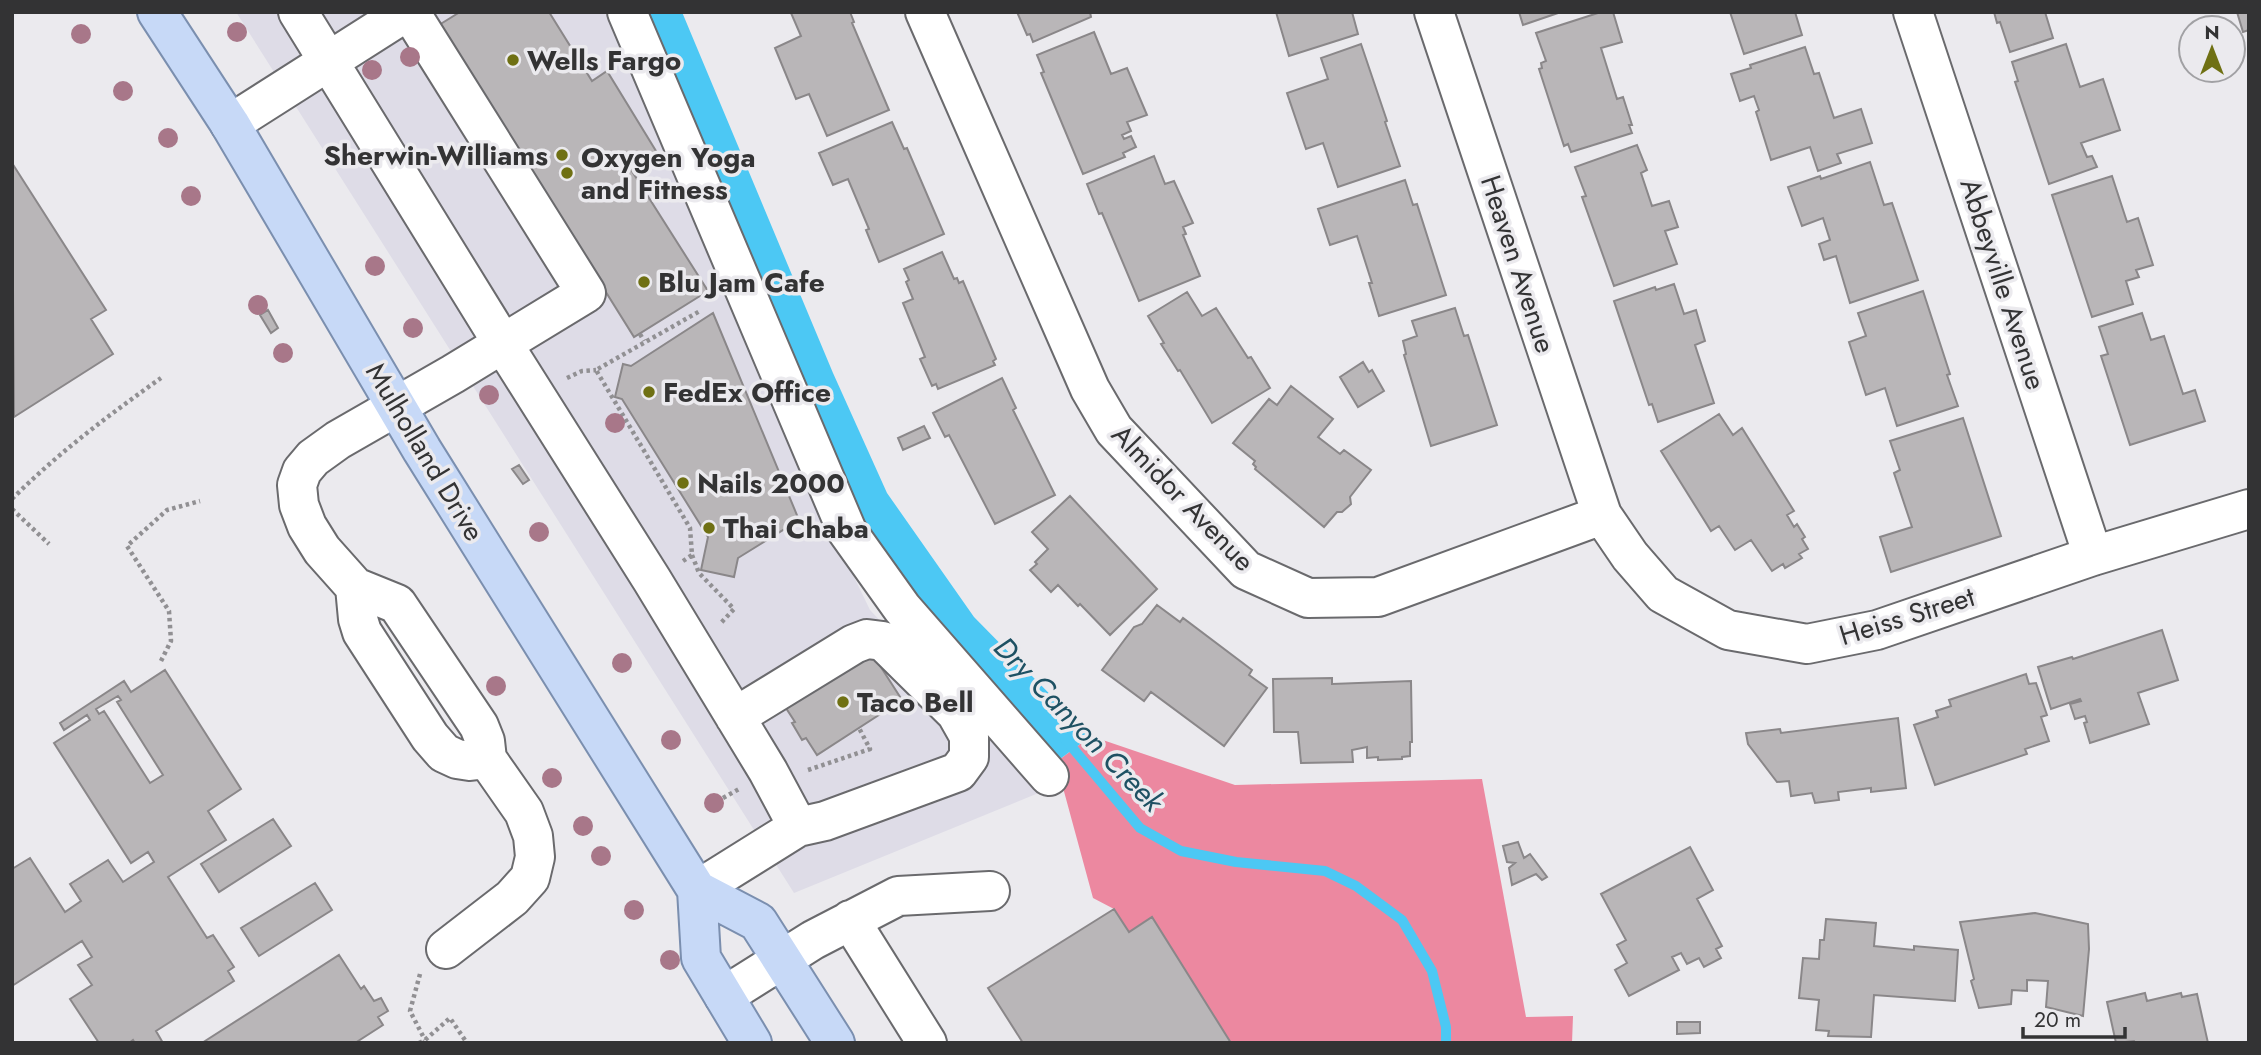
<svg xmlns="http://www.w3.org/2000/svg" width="2261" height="1055" font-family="Jost,sans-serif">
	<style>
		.built { fill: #dedce7 }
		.forest { fill: #ec88a0 }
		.water { fill: #4cc8f4 }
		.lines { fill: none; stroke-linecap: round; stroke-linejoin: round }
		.stream { stroke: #4cc8f4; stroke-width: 10 }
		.building { fill: #b9b6b8; stroke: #8a8789; stroke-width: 2; fill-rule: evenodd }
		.minor-casing { stroke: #6a6a6d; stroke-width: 42 }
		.major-casing { stroke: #7b8faf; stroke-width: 42 }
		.path { stroke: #919093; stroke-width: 4.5; stroke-dasharray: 3.5 3.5; stroke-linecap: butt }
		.minor { stroke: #fff; stroke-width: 38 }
		.major { stroke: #c7d9f7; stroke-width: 38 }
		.tree { fill: #a87789 }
		.poi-dot { fill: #6f7013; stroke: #ebeaee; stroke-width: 2.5 }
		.labels { text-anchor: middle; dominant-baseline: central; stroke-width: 7; stroke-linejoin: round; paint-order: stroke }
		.poi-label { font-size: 28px; font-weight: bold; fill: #333334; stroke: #ebeaee; text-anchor: start }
		.street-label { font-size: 28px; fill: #333334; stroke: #ebeaee }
		.water-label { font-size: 30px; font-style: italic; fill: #1e5163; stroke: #ebeaee }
	</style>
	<rect width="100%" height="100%" fill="#ebeaee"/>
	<path class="built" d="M236 12H605L800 465 870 610 1041 792 794 893Z"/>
	<path class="forest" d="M1091 736 1235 785 1482 779 1526 1017 1573 1016 1572 1043H1231L1152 917 1129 932 1114 909 1093 898 1056 762Z"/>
	<path class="water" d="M641 12H682L833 373 887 493 974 617 1091 736 1056 762 942 640 864 531Z"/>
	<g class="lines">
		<path class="stream" d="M1065 739 1140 828 1181 851 1236 862 1325 871 1356 886 1402 920 1432 971 1446 1027V1043"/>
	</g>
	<path class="building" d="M460 12H549L592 81 607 71 656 151 630 168 708 291 634 337 439 25Z
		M850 12 854 22 852 23 889 110 827 136 809 94 796 99 775 48 801 36 791 13Z
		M1017 12H1090L1091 17 1033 42 1030 34 1027 35Z
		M1276 12H1352L1358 34 1289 56Z
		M1519 12H1561L1523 25Z
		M1601 12H1613L1622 42 1601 48 1617 99 1623 97 1632 125H1629L1632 133 1571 152 1568 144 1564 146 1539 69 1542 68 1541 63 1546 61 1536 33Z
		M1730 12H1795L1802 35 1744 54Z
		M1994 12H2045L2053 38 2010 52 2000 22 1997 23Z
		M2237 12H2249V30L2243 32Z
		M1094 32 1111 74 1127 68 1147 115 1127 122 1131 131 1122 135 1124 139 1131 136 1136 147 1123 153 1125 157 1083 174 1041 73 1044 72 1037 55Z
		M1361 44 1387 121 1385 122 1400 166 1338 187 1323 143 1306 149 1287 93 1328 79 1321 58Z
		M2066 44 2080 87 2103 79 2120 130 2081 143 2087 157 2092 156 2097 167 2049 184 2015 82 2018 81 2012 62Z
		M1805 47 1814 74 1819 73 1834 118 1861 109 1872 143 1837 154 1841 163 1818 171 1810 147 1771 160 1756 112 1759 110 1754 96 1740 101 1731 74 1751 68 1750 65Z
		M892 122 904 149 907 148 944 234 879 262 866 230 869 229 848 179 833 185 819 153Z
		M1637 145 1647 170 1641 173 1652 206 1669 201 1678 227 1665 231 1677 264 1614 286 1582 197 1586 196 1575 167Z
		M1154 156 1165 184 1174 181 1193 223 1183 227 1186 234 1183 235 1200 276 1139 301 1102 213 1099 214 1087 184Z
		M1870 162 1884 205 1892 203 1918 280 1850 303 1836 256 1824 260 1819 244 1830 240 1823 218 1802 226 1788 187 1820 176 1821 179Z
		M12 163 106 310 91 319 113 354 14 417Z
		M2112 176 2127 222 2138 218 2153 265 2136 270 2139 277 2126 281 2133 304 2092 317 2052 195Z
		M1405 180 1413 205 1417 204 1446 295 1379 316 1369 283H1372L1357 236 1330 245 1318 209Z
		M942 252 954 279 957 278 959 283 963 281 996 359 993 361 995 365 938 389 936 384 932 386 920 359 925 357 903 303 913 299 906 282 909 280 904 269Z
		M1674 284 1684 314 1696 310 1705 341 1695 345 1714 403 1658 422 1652 404 1649 405 1614 301 1655 287 1656 290Z
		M1923 291 1950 374 1947 375 1958 406 1897 426 1885 388 1866 395 1849 342 1866 336 1858 313Z
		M1187 292 1202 316 1216 308 1248 358 1251 357 1270 388 1212 423 1180 370 1178 371 1161 344 1164 343 1148 316Z
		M1455 308 1464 336 1468 335 1497 425 1431 446 1404 355 1406 354 1403 341 1417 336 1412 321Z
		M268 310 278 328 271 333 260 315Z
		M713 313 799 520 738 558 734 577 701 570 708 537 622 399 615 397 623 364 631 366Z
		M2142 313 2151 340 2164 336 2183 394 2195 390 2205 421 2130 445 2101 356 2108 354 2099 327Z
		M1363 362 1369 372 1372 370 1384 391 1358 407 1340 377Z
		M1002 378 1016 408 1013 410 1055 495 995 524 949 435 945 437 933 413Z
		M1291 386 1333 419 1318 437 1340 454 1344 450 1371 470 1350 497 1351 504 1342 512H1337L1324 527 1255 469 1256 467 1253 464 1255 461 1233 443 1269 399 1277 405Z
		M1719 414 1733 435 1742 428 1794 511 1787 515 1794 527 1797 524 1805 537 1802 539 1808 549 1799 554 1802 558 1785 568 1783 564 1772 571 1751 540 1735 550 1719 526 1711 531 1661 451Z
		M1963 418 2001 536 1891 572 1880 537 1912 527 1894 473 1900 470 1890 441Z
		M924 426 930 438 903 450 898 438Z
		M519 465 529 480 523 484 512 469Z
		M1070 496 1157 589 1110 635 1080 604 1078 606 1058 585 1051 592 1030 570 1037 564 1035 562 1048 549 1032 532Z
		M1157 605 1180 622 1183 618 1252 670 1249 675 1267 688 1224 746 1151 692 1144 701 1102 670 1134 627 1142 624Z
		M2162 630 2178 680 2138 693 2149 724 2090 743 2084 723 2087 722 2085 716 2075 719 2070 704 2081 701 2080 699 2051 709 2038 667 2072 657 2073 659Z
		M870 650 902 700 817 755 806 738 802 740 792 723 795 722 784 705Z
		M165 670 241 789 208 811 226 840 168 877 207 938 213 935 234 967 228 971 234 981 156 1031 163 1043H135L133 1040 129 1043H99L70 999 92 985 78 965 92 957 82 941 12 986V869L30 858 65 912 81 901 70 884 108 860 123 882 154 862 148 852 131 863 54 743 90 720 87 715 64 730 60 723 124 681 131 692ZM118 696 121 700 117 702 163 775 150 783 104 711 99 714 96 709Z
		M2026 674 2029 684 2036 683 2047 715 2041 717 2049 741 2025 749 2027 754 1935 785 1914 725 1938 717 1936 711 1951 706 1949 700Z
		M1332 678V684L1411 681 1412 742H1410V756L1402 757V759L1378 760V757L1367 758V747L1352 750 1353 762 1301 763 1298 732H1274L1273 679Z
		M1898 718 1906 788 1871 792V788L1838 792 1839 800 1815 803 1812 793 1791 796 1789 781 1777 782 1748 744 1746 733 1780 729 1781 733Z
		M273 819 291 846 219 892 201 864Z
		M1518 842 1524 858 1530 854 1547 877 1542 880 1536 874 1512 885 1509 868 1515 863 1507 862 1503 846Z
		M1690 847 1713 890 1697 899 1722 946 1716 949 1721 958 1704 967 1699 958 1687 964 1681 953 1672 957 1679 970 1629 996 1615 970 1627 963 1617 945 1626 940 1601 894Z
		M315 883 332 910 259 956 241 928Z
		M1114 909 1129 932 1152 917 1231 1043H1023L988 988Z
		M2035 913 2088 924 2089 949 2083 1016 2046 1007 2048 981 2027 980V991L2012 990 2011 1004 1979 1008 1971 981 1974 979 1960 922Z
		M1826 919 1876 923 1874 946 1914 950V946L1958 950 1955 1001 1874 995 1871 1037 1828 1036 1829 1031 1816 1030 1819 1000 1799 998 1803 958 1819 959 1820 940H1824Z
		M339 955 361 989 364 986 374 1001 381 998 388 1011 378 1017 383 1025 355 1043H202Z
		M2145 993 2147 1001 2181 993 2182 997 2197 994 2208 1043H2135L2134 1041 2116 1043 2107 1002Z
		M1677 1022H1700V1033L1677 1034Z"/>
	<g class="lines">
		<g class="minor-casing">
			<path id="minor" d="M298 12 503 344 652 580 768 771 798 827 697 890
				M410 12 586 293 453 374 338 440 313 458 302 471 297 485 299 505 307 526 322 550 355 587 397 604 479 726 485 741 487 759 524 812 533 836 535 857 530 878 512 898 446 949
				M627 12 847 531 902 608 1049 776
				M925 12 1090 389 1114 430 1246 570 1308 598 1378 597 1602 515
				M1434 12 1602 515 1630 556 1663 594 1728 630 1807 644 1877 630 2093 556 2249 509
				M1913 12 2093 556
				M230 124 406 12
				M355 587 358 619 362 632 430 737 444 753 457 759 470 761 487 759
				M735 717 854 644 867 639 883 641 956 713 969 736V757L958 772 825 821 798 827
				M850 920 927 1043
				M724 996 813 940 898 896 990 891"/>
		</g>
		<g class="major-casing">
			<path id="major" d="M157 12 230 124 422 450 697 890 701 958 752 1043
				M697 890 758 922 835 1043"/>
		</g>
		<path class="path" d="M640 334 644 341
			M567 378 582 371 596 370
			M12 499C58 453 109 415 161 378
			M12 509 49 544
			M692 555 699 573 734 609 720 624
			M683 561 692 555 690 528 596 370 700 311
			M161 661 171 641 169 611 127 546 167 510 200 501
			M808 770 870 749 859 728
			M723 798 739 789
			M420 974 410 1011 425 1040
			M419 1043 425 1040 450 1018 467 1043"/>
		<use href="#minor" class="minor"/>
		<use href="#major" class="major"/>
	</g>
	<g class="tree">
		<circle cx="237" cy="32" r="10"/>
		<circle cx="81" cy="34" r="10"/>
		<circle cx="410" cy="57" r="10"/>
		<circle cx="372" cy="70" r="10"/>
		<circle cx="123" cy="91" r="10"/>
		<circle cx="168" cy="138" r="10"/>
		<circle cx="191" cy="196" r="10"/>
		<circle cx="375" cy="266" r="10"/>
		<circle cx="258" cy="305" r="10"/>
		<circle cx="413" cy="328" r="10"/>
		<circle cx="283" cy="353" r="10"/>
		<circle cx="489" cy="395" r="10"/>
		<circle cx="615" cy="423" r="10"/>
		<circle cx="539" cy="532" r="10"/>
		<circle cx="622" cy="663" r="10"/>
		<circle cx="496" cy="686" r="10"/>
		<circle cx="671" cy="740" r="10"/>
		<circle cx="552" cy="778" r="10"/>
		<circle cx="714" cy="803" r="10"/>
		<circle cx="583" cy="826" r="10"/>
		<circle cx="601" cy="856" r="10"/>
		<circle cx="634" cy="910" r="10"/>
		<circle cx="670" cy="960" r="10"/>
	</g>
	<g class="poi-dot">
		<circle cx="513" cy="60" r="7"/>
		<circle cx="562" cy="155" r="7"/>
		<circle cx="567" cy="173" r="7"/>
		<circle cx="644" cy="282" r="7"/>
		<circle cx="649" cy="392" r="7"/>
		<circle cx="683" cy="483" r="7"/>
		<circle cx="709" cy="528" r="7"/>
		<circle cx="843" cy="702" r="7"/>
	</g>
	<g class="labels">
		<g class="poi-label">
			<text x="527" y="60">Wells Fargo</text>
			<text x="548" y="155" text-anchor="end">Sherwin-Williams</text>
			<text x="581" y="157">Oxygen Yoga<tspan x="581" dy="32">and Fitness</tspan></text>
			<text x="658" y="282">Blu Jam Cafe</text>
			<text x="663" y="392">FedEx Office</text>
			<text x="697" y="483">Nails 2000</text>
			<text x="723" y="528">Thai Chaba</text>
			<text x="857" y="702">Taco Bell</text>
		</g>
		<g class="street-label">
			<text transform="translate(1518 264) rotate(72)">Heaven Avenue</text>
			<text transform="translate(2003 284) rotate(72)">Abbeyville Avenue</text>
			<text transform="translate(425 452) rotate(59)">Mulholland Drive</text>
			<text transform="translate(1183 498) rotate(46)">Almidor Avenue</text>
			<text transform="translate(1907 616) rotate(-17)">Heiss Street</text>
		</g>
		<g class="water-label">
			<text transform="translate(1079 724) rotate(46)">Dry Canyon Creek</text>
		</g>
	</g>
	<rect width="2261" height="1055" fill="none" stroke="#333334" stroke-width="28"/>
	<g transform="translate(2212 49)"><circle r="33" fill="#ebeaee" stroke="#a1a1a4" stroke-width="2"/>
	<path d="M0-5L12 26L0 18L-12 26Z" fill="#6f7013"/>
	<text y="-10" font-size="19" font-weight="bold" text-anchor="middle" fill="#333334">N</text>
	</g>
	<path d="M2023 1027v10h102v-10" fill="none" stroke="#333334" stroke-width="3.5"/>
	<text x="2034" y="1027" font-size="21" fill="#333334" stroke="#ebeaee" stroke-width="5" paint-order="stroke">20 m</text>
</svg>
